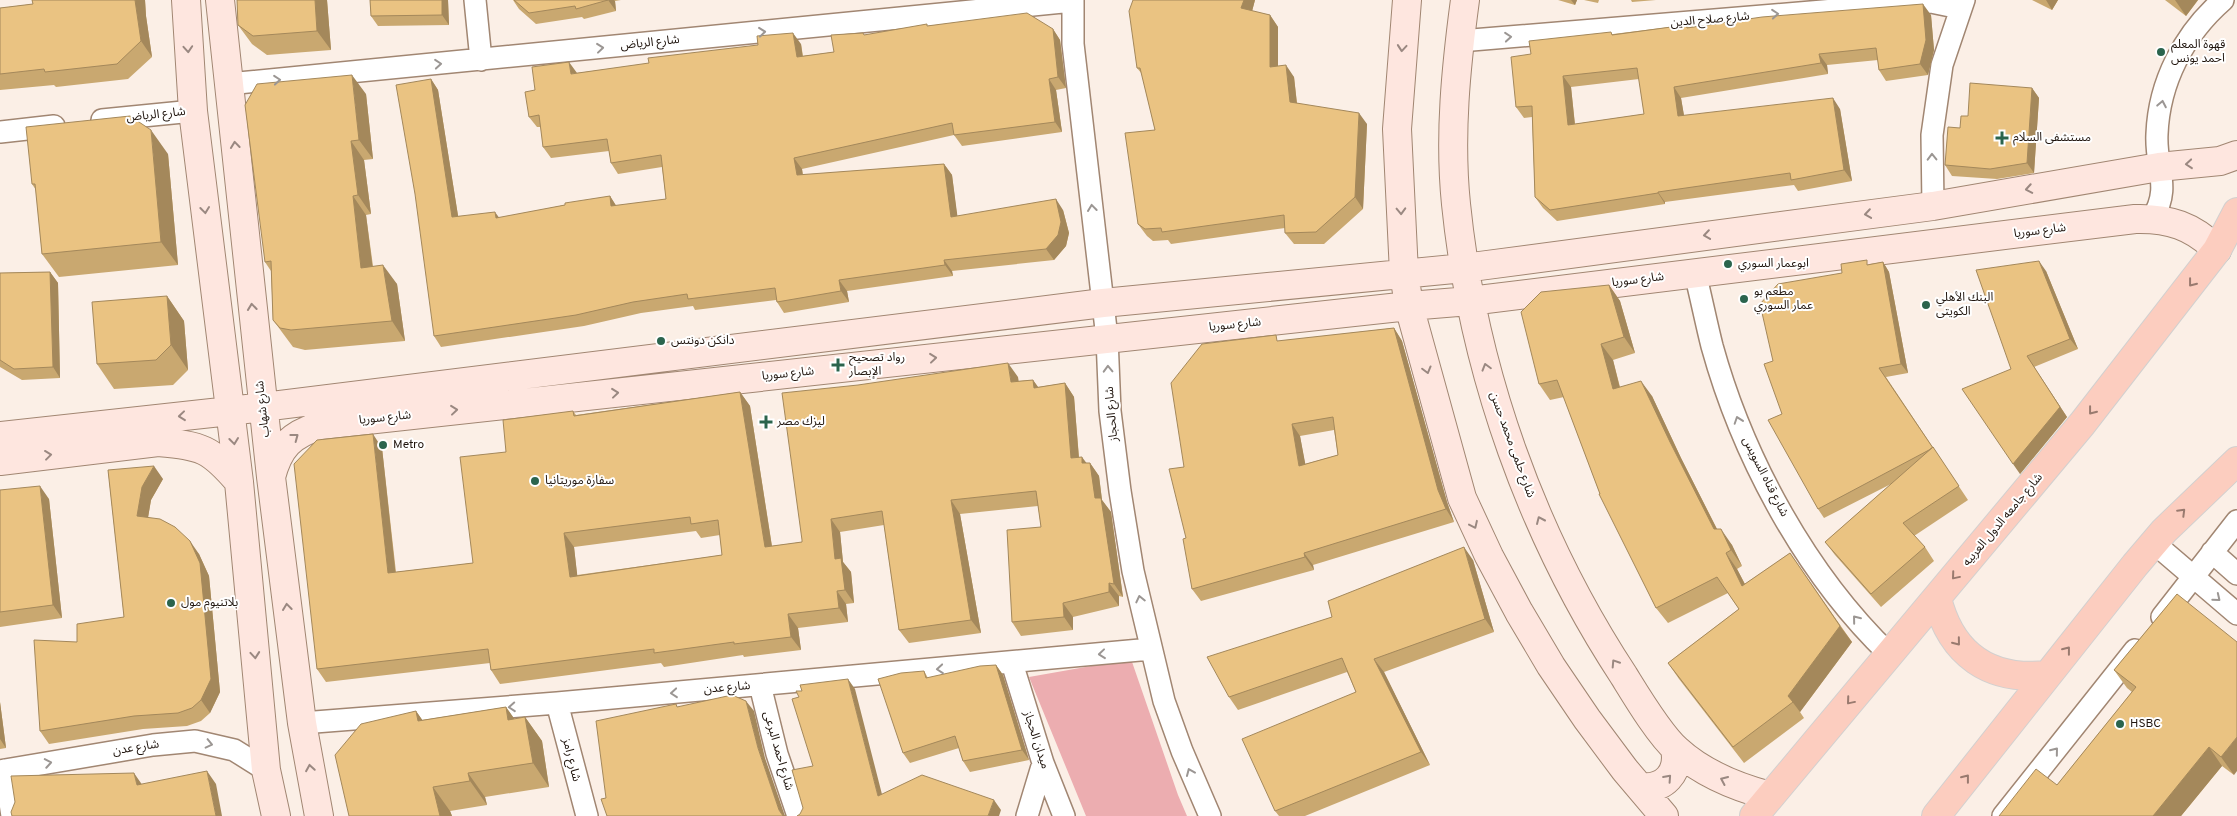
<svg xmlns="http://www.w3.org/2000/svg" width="2237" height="816" font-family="Overpass,'Noto Sans Arabic',sans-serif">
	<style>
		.green { fill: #ecadb0 }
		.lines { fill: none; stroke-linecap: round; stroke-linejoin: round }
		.street-casing { stroke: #a18672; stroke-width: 24 }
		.secondary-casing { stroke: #a18672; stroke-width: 30 }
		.primary-casing { stroke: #d2d0cf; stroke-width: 30 }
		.street { stroke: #fff; stroke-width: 21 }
		.secondary { stroke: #fee6df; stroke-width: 28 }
		.primary { stroke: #fccdbf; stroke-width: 28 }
		.wall { fill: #c9a870; fill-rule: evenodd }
		.shaded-wall { fill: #a4885b }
		.building { fill: #eac382; stroke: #a4885b; fill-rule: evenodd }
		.oneway { stroke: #9b9693 }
		.oneway2 { stroke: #9a8881 }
		.oneway3 { stroke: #997a6f }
		.poi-dot { fill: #2b644d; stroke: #fff; stroke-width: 2 }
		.labels { text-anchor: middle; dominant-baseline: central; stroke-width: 4; stroke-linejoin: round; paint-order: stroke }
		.street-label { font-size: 12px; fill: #20150e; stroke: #fff }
		.poi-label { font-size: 12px; fill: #20150e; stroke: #fff; text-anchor: start }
	</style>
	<rect width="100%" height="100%" fill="#fbefe6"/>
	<path class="green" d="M1131 659 1178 795 1187 816H1086L1029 677Z"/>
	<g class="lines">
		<g class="street-casing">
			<path id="street" d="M475 0 481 60
				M1073 0V44L1107 338 1110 411 1120 491 1133 571 1164 701 1182 751 1210 816
				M1460 41 1931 2 1960 8
				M228 84 1073 1
				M102 120 193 111
				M0 132 54 126
				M1933 206 1932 135 1942 65 1964 0
				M2152 219C2172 187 2155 168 2157 134 2159 82 2184 34 2223 0
				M1695 273C1701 297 1706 322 1712 346 1743 458 1806 574 1889 654
				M2154 543 2237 614
				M2212 552 2237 574
				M2162 617 2237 521
				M1012 663 1043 763 1064 816
				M760 685 777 754 798 816
				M557 703 587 816
				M302 723 557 703 1151 649
				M5 770 12 816
				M0 771 153 745 195 741 234 750 266 770
				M1027 816 1043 763
				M2003 816 2135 650"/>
		</g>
		<g class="secondary-casing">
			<path id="secondary" d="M186 0 193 111 239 482 266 770 276 816
				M220 0 271 477 302 723 319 816
				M1407 0 1397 129 1404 273 1409 306 1462 498 1489 556 1519 612 1551 666 1587 719 1625 770 1664 816
				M1465 0C1456 67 1449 136 1456 204 1473 371 1532 536 1624 676 1637 697 1659 734 1677 750 1703 774 1736 787 1770 796
				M0 436 230 411 1103 303 1464 268 1933 206 2159 167 2220 161 2237 155
				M0 461 158 442C202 446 210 448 239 482
				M271 477C279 446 291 435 321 425L1409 306 1470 301 2135 219C2169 218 2193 226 2217 250
				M1640 787C1664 790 1680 773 1675 749"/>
		</g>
		<g class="primary-casing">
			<path id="primary" d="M1937 598C1951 655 1990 681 2047 675
				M1754 816 2082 424 2217 250 2237 212
				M1936 816 2135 565 2164 531 2237 461"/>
		</g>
		<use href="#street" class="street"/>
		<use href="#secondary" class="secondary"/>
		<use href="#primary" class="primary"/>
	</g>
	<path class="wall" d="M32 0H145L146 16 152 57 128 79 56 87 54 85 0 90V8L33 4Z
		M237 0H327L331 50 267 55 252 44 238 25Z
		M370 0H448L449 25 378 26 371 16Z
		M513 0H621L615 1 616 11 584 19 582 17 536 24 519 9Z
		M1133 0H1255L1252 11 1270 15 1278 27V66L1294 77 1297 103 1367 124 1363 209 1324 244H1294L1285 233V228L1171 244 1168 240 1153 241 1147 236 1138 224 1155 130 1142 74 1137 68Z
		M1558 0H1577L1575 5Z
		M1584 0H1599L1598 3Z
		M1631 0H1656L1632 2Z
		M2032 0H2058L2052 10Z
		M2165 0H2198L2186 16Z
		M1931 15 1934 50 1928 75 1886 81 1879 70 1878 60 1827 65 1828 74 1681 98 1684 116 1840 109 1852 181 1798 191 1794 185 1665 202V204L1557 221 1543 208 1535 197 1532 117 1524 118 1516 107 1531 54 1613 34 1686 25 1688 27ZM1639 79 1644 114 1575 124 1571 87Z
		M928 26 1053 29 1060 40 1066 88 1056 90 1062 132 962 146 954 135 802 169 803 175 944 164 952 175 957 216 1063 210 1069 233 1066 246 1054 260 952 271 953 276 847 291 849 302 784 313 777 302 776 300 695 310 693 306 641 313 584 326 441 347 434 336 431 79 438 90 458 216 499 218 610 196 616 206 666 199 662 167 618 174 611 163 609 151 551 158 543 147 541 127H537L529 117 535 90 577 73 801 44 803 56 834 52 865 35Z
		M2032 88 2039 98 2034 173 1997 179 1952 176 1945 165 1960 128 1968 116Z
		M366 94 373 159 364 160 371 214 366 215 373 266 397 284 405 341 305 350 293 347 273 320 271 271 265 262Z
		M168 154 178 265 59 277 42 254 36 190 32 184Z
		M1883 262 1889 272 1908 373 1886 377 1968 500 1914 536 1925 547 1934 561 1881 607 1835 555 1825 542 1891 484 1824 518 1818 509 1782 414 1773 361 1842 273 1870 264Z
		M2046 271 2078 349 2034 367 2067 417 2020 474 2011 369Z
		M50 272 58 283 60 378 22 380 0 367V273Z
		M1609 285 1620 301 1635 353 1613 360 1620 387 1652 396 1681 458 1717 529 1732 545 1742 566 1737 569 1745 584 1790 553 1852 642 1800 712 1804 718 1744 763 1679 679 1668 663 1739 609 1728 593 1668 623 1656 608 1600 494 1564 397 1550 400 1539 384Z
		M167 296 184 321 188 370 173 385 114 389 97 364Z
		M1394 328 1402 341 1447 502 1454 522 1313 565 1314 570 1201 601 1192 589 1186 538 1184 467 1280 341ZM1334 430 1338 455 1305 464 1300 436Z
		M1018 377V381L1033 380 1038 387 1065 383 1074 397 1079 457 1086 463H1090L1099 476 1102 500 1111 512 1123 597 1119 596V606L1073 617V630L1021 636 1012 622 1041 527 1038 506 960 514 981 633 909 643 899 630 884 525 840 532 843 562 851 572 854 603 846 604 848 622 798 628 801 650 744 657 743 655 664 667 661 663 500 684 491 670 490 663 326 682 317 669 382 448 396 572 473 563 506 452 573 411 576 415 740 392 750 406 772 546 802 542V540ZM696 531 701 538 720 535 722 555 577 575 574 547Z
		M108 470 163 479 151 500 148 518 199 554 209 576 220 692 210 713 201 721 187 726 143 729 49 744 40 731 77 642 124 617Z
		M0 490 49 499 62 618 0 627Z
		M1473 560 1494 632 1384 672 1430 765 1305 816H1279L1275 811 1356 692 1347 672 1238 710 1229 697 1332 617Z
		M2177 594 2234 775 2222 766 2181 816H1999L2057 785 2132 692 2127 688 2114 670Z
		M996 665 1003 675 1029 760 970 772 963 761 959 748 910 763 903 753 924 671 928 678Z
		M0 702 6 748 0 749Z
		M506 707 514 719 525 717 542 741 549 787 485 797 487 805 450 811 452 816H349L416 711 422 720Z"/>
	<path class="shaded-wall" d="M135 0H145L146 16 152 57 141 41Z
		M315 0H327L331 50 317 31Z
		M442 0H448L449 25 442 15Z
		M608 0H614L615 1 616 11Z
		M1244 0H1255L1250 19 1241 8Z
		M1571 0H1577L1575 5Z
		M2046 0H2058L2052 10Z
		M2175 0H2198L2186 16Z
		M1923 4 1931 15 1934 50 1928 75 1920 64Z
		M1270 15 1278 27V79L1270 67Z
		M1053 29 1060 40 1066 88 1058 77Z
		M793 33 801 44 804 68 797 57Z
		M1819 54 1827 65 1828 74 1821 63Z
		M569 62 577 73 571 74Z
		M1286 65 1294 77 1298 114 1290 102Z
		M352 75 366 94 373 159 359 140Z
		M1563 76 1571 87 1576 136 1568 125Z
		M431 79 438 90 460 228 452 217Z
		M1049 79 1056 90 1062 132 1055 122Z
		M1674 87 1681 98 1686 127 1678 116Z
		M2032 88 2039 98 2034 173 2027 163Z
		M1833 98 1840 109 1852 181 1844 170Z
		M1359 113 1367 124 1363 209 1355 197Z
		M151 130 168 154 178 265 161 242Z
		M351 141 364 160 371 214 358 195Z
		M794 158 802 169 804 186 797 175Z
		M944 164 952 175 959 228 951 217Z
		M1658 192 1665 202V204L1658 193Z
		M353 196 366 215 375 287 361 268Z
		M610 196 617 207 611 206Z
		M1056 199 1063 210 1069 233 1066 246 1054 260 1046 249Z
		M495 212 503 223 496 218Z
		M944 260 952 271 953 276 945 265Z
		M2039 261 2046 271 2078 349 2070 339Z
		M1883 262 1889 272 1908 373 1901 364Z
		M383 265 397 284 405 341 392 321Z
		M50 272 58 283 60 378 53 367Z
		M839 280 847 291 849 302 841 291Z
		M1609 285 1620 301 1635 353 1624 337Z
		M167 296 184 321 188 370 171 345Z
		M1394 328 1402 341 1447 502 1454 522 1446 509 1438 490Z
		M1601 344 1613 360 1624 405 1613 389Z
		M2027 356 2067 417 2020 474 2013 464Z
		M1008 363 1018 377 1021 395 1011 382Z
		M1033 380 1043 394 1034 388Z
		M1641 381 1652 396 1681 458 1725 545 1714 529 1670 442Z
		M1065 383 1074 397 1080 472 1071 458Z
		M740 392 750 406 774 560 765 547Z
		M1292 424 1300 436 1308 478 1299 466Z
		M373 434 382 448 397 587 388 573Z
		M1082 457 1091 469 1090 463 1099 476 1102 500 1111 512 1123 597 1114 584 1082 463Z
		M154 466 163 479 151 500 146 529 137 516 142 487Z
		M40 486 49 499 62 618 53 605Z
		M951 500 960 514 981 633 971 620Z
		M831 519 840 532 843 562 851 572 854 603 845 590 835 559Z
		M1721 529 1732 545 1742 566 1731 550Z
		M564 533 574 547 579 590 570 577Z
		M190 541 199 554 209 576 220 692 210 713 201 700Z
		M1464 547 1473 560 1494 632 1485 619Z
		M1304 553 1313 565 1314 570 1305 557Z
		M1726 553 1737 569 1754 602 1742 586Z
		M1109 583 1119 596V606L1109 592Z
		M837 591 846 604 848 622 839 608Z
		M1063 603 1073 617V630L1064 617Z
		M788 614 798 628 801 650 791 637Z
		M1840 626 1852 642 1800 712 1788 696Z
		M1374 659 1384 672 1430 765 1421 752Z
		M996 665 1003 675 1029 760 1022 750Z
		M848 679 855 689 885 806 878 796Z
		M746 701 754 711 765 758 785 816H783L779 810 758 748Z
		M0 702 6 748 0 739Z
		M506 707 523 731 508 720Z
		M416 711 433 735 418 721Z
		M525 717 542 741 549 787 533 763Z
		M2237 737V771L2234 775 2221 757Z
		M2209 747 2222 766 2181 816H2153Z
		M207 771 216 784 222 816H216Z
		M134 773 143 786 137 785Z
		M468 773 485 797 487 805 470 781Z
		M433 787 450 811 452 816H440Z
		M994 800 1001 810 999 816H988Z"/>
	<path class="building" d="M32 0H135L141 41 117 64 45 72 44 69 0 74V8L33 4Z
		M237 0H315L317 31 253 36 238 25Z
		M370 0H442V15L371 16Z
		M514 0H608L576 9 575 6 529 13Z
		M1133 0H1244L1241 8 1270 15V67L1286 65 1290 102 1359 113 1355 197 1316 232 1285 233 1284 215 1162 232 1161 228 1145 229 1138 224 1125 133 1155 130 1140 68H1137L1129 11Z
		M1923 4 1926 40 1920 64 1879 70 1876 48 1819 54 1821 63 1674 87 1678 116 1833 98 1844 170 1791 180 1790 173 1658 192V193L1550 210 1535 197 1532 106 1516 107 1511 57 1531 54 1529 41 1611 32 1612 35 1686 25 1687 28 1762 17ZM1637 68 1644 114 1568 125 1563 76Z
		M1027 13 1053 29 1058 77 1049 79 1055 122 954 135 952 123 794 158 797 175 944 164 951 217 1056 199 1061 222 1058 235 1046 249 944 260 945 265 839 280 841 291 777 302 775 288 688 299 687 294 633 302 576 315 434 336 415 194 396 85 431 79 452 217 495 212 496 218 565 205V203L610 196 611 206 666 199 661 155 611 163 607 139 543 147 539 115 529 117 525 92 535 90 532 67 569 62 571 74 649 63 648 58 758 45 757 36 793 33 797 57 834 52 831 35 863 33 864 35 927 24V26Z
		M352 75 359 140 351 141 358 195 353 196 361 268 383 265 392 321 291 330 280 328 273 320 271 261 265 262 245 105 257 84Z
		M1970 83 2032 88 2027 163 1990 169 1945 165 1948 127 1960 128 1961 116H1968Z
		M130 116 151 130 161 242 42 254 35 184H32L26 127Z
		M1867 260V265L1883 262 1901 364 1879 368 1933 448V447L1929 450 1818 509 1768 420 1782 414 1764 364 1773 361 1760 304 1778 284 1842 273 1841 264Z
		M2039 261 2070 339 2027 356 2060 407 2013 464 1962 389 2011 369 1976 270Z
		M50 272 53 367 14 369 0 360V273Z
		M1609 285 1624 337 1601 344 1613 389 1641 381 1670 442 1714 529H1721L1731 550 1726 553 1742 586 1790 553 1840 626 1788 696 1793 702 1733 747 1668 663 1739 609 1717 577 1656 608 1599 494H1600L1557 380 1539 384 1521 312 1541 292Z
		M167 296 171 345 156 360 97 364 92 302Z
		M1394 328 1438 490 1446 509 1304 553 1305 557 1192 589 1183 539 1186 538 1169 469 1184 467 1171 383 1202 344 1276 335 1277 341ZM1333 417 1338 455 1299 466 1292 424Z
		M1008 363 1011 382 1033 380 1034 388 1065 383 1071 458 1082 457V463H1090L1095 498H1101L1114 584 1109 583V592L1063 603 1064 617 1012 622 1007 530 1041 527 1036 491 951 500 971 620 899 630 882 511 831 519 835 559 841 558 845 590 837 591 839 608 788 614 791 637 734 644V642L654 653V649L491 670 488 649 317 669 294 464 317 440 373 434 388 573 473 563 460 457 506 452 503 420 573 411 574 416 740 392 765 547 802 542V540L782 393 858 385ZM690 517 691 524 718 520 722 555 570 577 564 533Z
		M1933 447 1959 486 1903 523 1925 547 1871 594 1825 542Z
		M154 466 142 487 137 516 160 519 175 527 190 541 200 563 211 679 201 700 192 708 178 713 134 716 40 731 34 640 77 642V624L124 617 108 470Z
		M40 486 53 605 0 612V490Z
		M1464 547 1485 619 1374 659 1421 752 1275 811 1242 739 1356 692 1342 658 1229 697 1207 657 1332 617 1328 601Z
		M2177 594 2237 642V737L2221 757 2209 747 2153 816H1999L2036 769 2057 785 2136 687 2114 670Z
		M996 665 1022 750 963 761 955 736 903 753 878 679 901 673 924 671 926 678 980 666Z
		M848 679 878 796 922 775 994 800 988 816H797L800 814 803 808 792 770 813 766 792 699 799 697 796 691H802L800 685Z
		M732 695 746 701 758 748 779 810 783 816H786H607L601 799 606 798 596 721 676 704 677 707Z
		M506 707 508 720 525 717 533 763 468 773 470 781 433 787 440 816H349L335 755 361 724 416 711 418 721Z
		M207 771 216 816H12L11 812 15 802 11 776 134 773 137 785Z"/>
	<defs><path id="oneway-chevron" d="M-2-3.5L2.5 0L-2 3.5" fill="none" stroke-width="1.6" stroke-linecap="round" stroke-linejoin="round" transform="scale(1.25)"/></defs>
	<g class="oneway">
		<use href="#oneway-chevron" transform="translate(1775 14) rotate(-5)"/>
		<use href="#oneway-chevron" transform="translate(762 32) rotate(-6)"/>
		<use href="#oneway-chevron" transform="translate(1508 37) rotate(-5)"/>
		<use href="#oneway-chevron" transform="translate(600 48) rotate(-6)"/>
		<use href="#oneway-chevron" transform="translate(438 64) rotate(-5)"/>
		<use href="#oneway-chevron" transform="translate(277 80) rotate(-5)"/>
		<use href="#oneway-chevron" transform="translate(2162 104) rotate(-79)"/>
		<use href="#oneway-chevron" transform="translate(1932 157) rotate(-91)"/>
		<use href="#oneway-chevron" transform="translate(1092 208) rotate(-97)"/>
		<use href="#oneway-chevron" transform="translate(1108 369) rotate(-92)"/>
		<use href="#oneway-chevron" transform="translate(1738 420) rotate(-109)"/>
		<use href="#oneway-chevron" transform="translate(2217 598) rotate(39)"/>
		<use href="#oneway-chevron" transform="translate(1140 599) rotate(-103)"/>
		<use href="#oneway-chevron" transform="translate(1856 619) rotate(-129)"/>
		<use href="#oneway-chevron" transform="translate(1102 654) rotate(174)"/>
		<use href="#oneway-chevron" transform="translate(940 669) rotate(175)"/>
		<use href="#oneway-chevron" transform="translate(674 693) rotate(175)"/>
		<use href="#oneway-chevron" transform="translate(512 707) rotate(176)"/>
		<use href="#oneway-chevron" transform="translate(209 744) rotate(13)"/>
		<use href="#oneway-chevron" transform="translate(2055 751) rotate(-51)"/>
		<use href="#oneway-chevron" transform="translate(48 763) rotate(-10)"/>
		<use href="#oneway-chevron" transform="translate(1190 772) rotate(-113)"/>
	</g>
	<g class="oneway2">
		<use href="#oneway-chevron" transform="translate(1402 48) rotate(95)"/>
		<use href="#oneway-chevron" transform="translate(188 49) rotate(86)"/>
		<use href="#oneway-chevron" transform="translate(235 145) rotate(-96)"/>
		<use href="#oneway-chevron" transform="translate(2189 164) rotate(175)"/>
		<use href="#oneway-chevron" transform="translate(2029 189) rotate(170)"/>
		<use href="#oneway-chevron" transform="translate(205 210) rotate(83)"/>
		<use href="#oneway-chevron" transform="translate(1401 211) rotate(88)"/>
		<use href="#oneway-chevron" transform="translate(1868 214) rotate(172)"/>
		<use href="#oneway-chevron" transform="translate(1707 235) rotate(172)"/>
		<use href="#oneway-chevron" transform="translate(252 307) rotate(-96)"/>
		<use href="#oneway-chevron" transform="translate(933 358) rotate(-6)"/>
		<use href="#oneway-chevron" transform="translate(1486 367) rotate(-106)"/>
		<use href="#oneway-chevron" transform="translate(1427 370) rotate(75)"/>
		<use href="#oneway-chevron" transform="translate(615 393) rotate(-6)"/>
		<use href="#oneway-chevron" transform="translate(454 410) rotate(-6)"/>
		<use href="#oneway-chevron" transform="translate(182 416) rotate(174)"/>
		<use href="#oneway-chevron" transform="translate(295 437) rotate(-37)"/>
		<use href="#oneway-chevron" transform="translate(234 441) rotate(83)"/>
		<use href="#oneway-chevron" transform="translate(48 455) rotate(-7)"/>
		<use href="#oneway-chevron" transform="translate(1540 520) rotate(-114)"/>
		<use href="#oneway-chevron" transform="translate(1474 525) rotate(65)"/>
		<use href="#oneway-chevron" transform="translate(287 607) rotate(-97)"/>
		<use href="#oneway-chevron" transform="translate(255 655) rotate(85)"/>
		<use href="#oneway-chevron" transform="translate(1615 663) rotate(-123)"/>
		<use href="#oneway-chevron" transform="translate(310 768) rotate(-99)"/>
		<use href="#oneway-chevron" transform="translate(1668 778) rotate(-48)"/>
		<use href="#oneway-chevron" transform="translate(1724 780) rotate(-156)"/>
	</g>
	<g class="oneway3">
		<use href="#oneway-chevron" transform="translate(2192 283) rotate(128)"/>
		<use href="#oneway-chevron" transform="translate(2092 411) rotate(128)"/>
		<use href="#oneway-chevron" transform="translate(2182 512) rotate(-45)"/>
		<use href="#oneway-chevron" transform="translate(1955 576) rotate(130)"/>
		<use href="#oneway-chevron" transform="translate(1957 642) rotate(51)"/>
		<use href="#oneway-chevron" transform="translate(2067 650) rotate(-52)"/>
		<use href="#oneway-chevron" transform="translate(1850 701) rotate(130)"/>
		<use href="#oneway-chevron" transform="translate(1966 778) rotate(-52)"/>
	</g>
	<g class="poi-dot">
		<circle cx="2161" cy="52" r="5"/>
		<path d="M1999.5 130.5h5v5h5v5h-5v5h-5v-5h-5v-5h5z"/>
		<circle cx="1728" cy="264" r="5"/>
		<circle cx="1744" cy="299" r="5"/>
		<circle cx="1926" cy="305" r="5"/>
		<circle cx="661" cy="341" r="5"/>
		<path d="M835.5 357.5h5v5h5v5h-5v5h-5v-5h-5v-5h5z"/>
		<path d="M763.5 414.5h5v5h5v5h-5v5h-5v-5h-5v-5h5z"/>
		<circle cx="383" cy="445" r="5"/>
		<circle cx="535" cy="481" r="5"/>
		<circle cx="171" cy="603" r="5"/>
		<circle cx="2120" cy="724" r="5"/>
	</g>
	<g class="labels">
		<g class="street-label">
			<text transform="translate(1710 20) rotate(-5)">شارع صلاح الدين</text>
			<text transform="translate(650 43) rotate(-6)">شارع الرياض</text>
			<text transform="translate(156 115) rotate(-6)">شارع الرياض</text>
			<text transform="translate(2040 231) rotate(-7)">شارع سوريا</text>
			<text transform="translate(1638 280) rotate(-7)">شارع سوريا</text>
			<text transform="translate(1235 325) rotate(-6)">شارع سوريا</text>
			<text transform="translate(788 374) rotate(-6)">شارع سوريا</text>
			<text transform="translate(263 409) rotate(-96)">شارع شهاب</text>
			<text transform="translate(1112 414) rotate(-95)">شارع الحجاز</text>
			<text transform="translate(385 418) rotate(-6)">شارع سوريا</text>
			<text transform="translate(1512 445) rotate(70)">شارع حلمى محمد حسن</text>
			<text transform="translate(1765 477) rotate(63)">شارع قناه السويس</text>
			<text transform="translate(2003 520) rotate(-50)">شارع جامعه الدول العربيه</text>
			<text transform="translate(727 688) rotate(-5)">شارع عدن</text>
			<text transform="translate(1036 740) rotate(72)">ميدان الحجاز</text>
			<text transform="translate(136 748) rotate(-9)">شارع عدن</text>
			<text transform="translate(778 751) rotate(74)">شارع احمد البرعى</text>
			<text transform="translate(571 760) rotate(76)">شارع رامز</text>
		</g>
		<g class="poi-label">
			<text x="2171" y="45">قهوة المعلم<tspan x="2171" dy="14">احمد يونس</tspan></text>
			<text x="2013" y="138">مستشفى السلام</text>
			<text x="1738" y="264">ابوعمار السوري</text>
			<text x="1754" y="292">مطعم بو<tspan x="1754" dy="14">عمار السوري</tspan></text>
			<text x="1936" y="298">البنك الأهلي<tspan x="1936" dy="14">الكويتى</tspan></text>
			<text x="671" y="341">دانكن دونتس</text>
			<text x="849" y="358">رواد تصحيح<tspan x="849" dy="14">الإبصار</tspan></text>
			<text x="777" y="422">ليزك مصر</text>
			<text x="393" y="445">Metro</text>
			<text x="545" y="481">سفارة موريتانيا</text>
			<text x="181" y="603">بلاتنيوم مول</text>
			<text x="2130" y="724">HSBC</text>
		</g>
	</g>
</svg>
